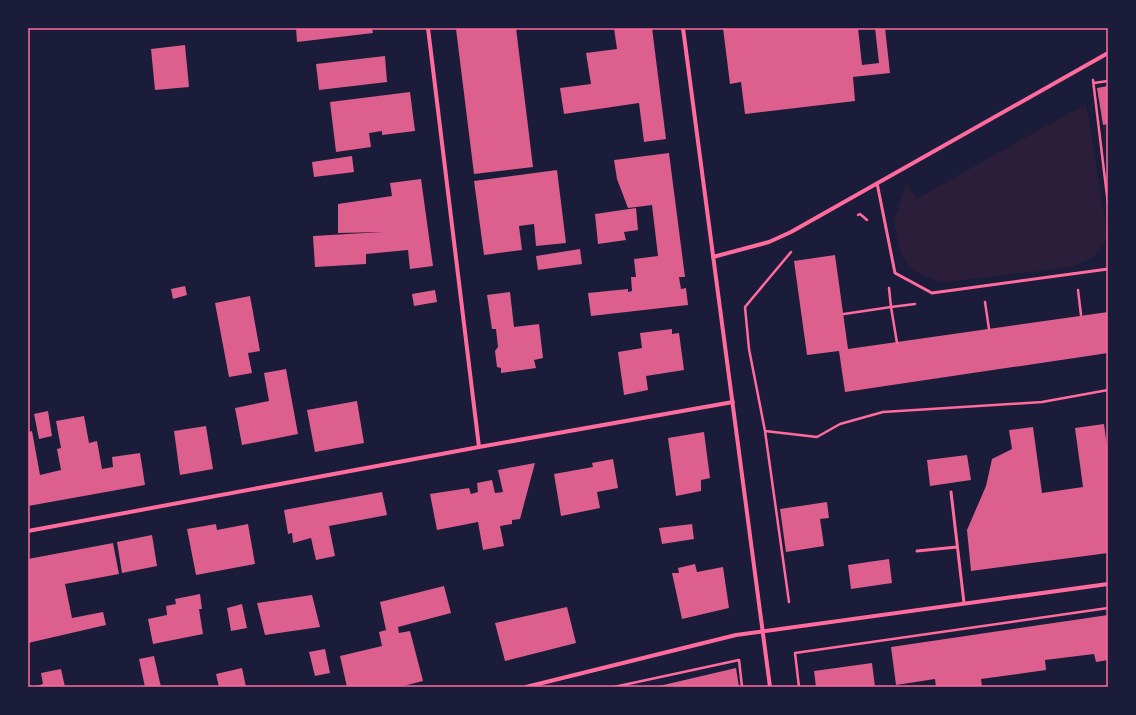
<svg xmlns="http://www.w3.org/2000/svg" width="1136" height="715" font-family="Georgia,serif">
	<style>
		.green { fill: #2a1e3b }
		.building { fill: #dd5f8e }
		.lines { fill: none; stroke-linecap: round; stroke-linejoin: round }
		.path { stroke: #ff6b9d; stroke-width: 2.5 }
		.service { stroke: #ff6b9d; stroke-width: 3 }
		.minor { stroke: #ff6b9d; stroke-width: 4 }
		.neatline { fill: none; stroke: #ff6b9d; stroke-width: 1.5 }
	</style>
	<rect width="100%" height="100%" fill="#1b1b3a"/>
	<path class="green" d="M1086 104 1108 238 1094 257 1072 267 940 283 910 269 900 252 894 221 906 183 916 199Z
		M1108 124V161L1103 125Z"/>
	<path class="building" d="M296 28H372L373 33 297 42Z
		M463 28H516L533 167 474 174 456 29Z
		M614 28H652L666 139 644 142 639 103 564 114 560 88 591 84 586 53 617 49Z
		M723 28H858L862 65 879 63 875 28H885L890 73 853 77 855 101 745 114 741 82 730 84Z
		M185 45 189 87 155 90 151 49Z
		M385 56 387 82 319 90 316 64Z
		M1108 86V124L1103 125 1097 88Z
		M410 92 415 131 382 135V131L369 133 371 147 336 152 330 102Z
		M669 153 685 277H679L681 289 686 288 688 305 591 316 588 293 628 289V292L632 291 631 277H636L634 259 658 256 652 205 628 208 617 179 614 160Z
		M352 156 354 172 314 177 312 162Z
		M557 170 566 243 536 246 534 224 519 226 522 250 484 255 474 181Z
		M421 179 433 266 410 269 408 250 366 254V264L315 267 313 236 382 232 338 233V204L392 196 390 183Z
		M636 208 638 230 624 232 626 240 598 244 595 214Z
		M580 249 582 264 538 270 536 256Z
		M835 255 848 349 1108 312V353L845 392 839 351 807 355 794 261Z
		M185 286 187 295 173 299 171 289Z
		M435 290 437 302 414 306 412 294Z
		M510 292 514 327 539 324 543 358 534 360 536 368 501 373V368L497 367 495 351 498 347 496 329H492L487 295Z
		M250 296 260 351 248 353 252 373 229 377 215 303Z
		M672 329V334L679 333 684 370 646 376 648 390 624 395 618 352 642 348 640 333Z
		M286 369 298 434 242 445 235 408 269 401 264 373Z
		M357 401 364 443 315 452 307 410Z
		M48 411 52 436 39 439 34 414Z
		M84 416 89 443 97 441 102 469 113 467 112 457 140 453 145 485 28 506V432L32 431 40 475 61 470 57 449 61 448 56 421Z
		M1104 424 1108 455V553L971 571 967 530 986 486 992 459 1012 449 1009 430 1033 427 1042 493 1083 487 1075 428Z
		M206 426 213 469 180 475 174 431Z
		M704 432 710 478 701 480V491L676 496 668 438Z
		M967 455 971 480 930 486 927 460Z
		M613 459 618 488 597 492 600 508 561 516 554 474 593 467 592 463Z
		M535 463 520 519 512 520V524L500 526 504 546 483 550 478 522 437 530 430 494 469 488 471 494 478 492 477 483 492 480 495 493 503 492 498 470Z
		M382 492 387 515 329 526 335 556 316 560 311 538 293 543 292 533 288 534 284 510Z
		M827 502 829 518 820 519 824 546 786 552 780 509Z
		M216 524 217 530 248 524 255 564 196 575 187 529Z
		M692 524 694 539 662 544 659 528Z
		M152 535 157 566 122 573 117 542Z
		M113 543 119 574 65 584 72 618 103 612 106 625 28 643V559Z
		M889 559 892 583 851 589 848 565Z
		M695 564 697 572 723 567 729 608 682 619 672 573H679L678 568Z
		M444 586 451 613 398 627 399 633 410 631 423 681 399 687H347L340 656 382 646 379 632 386 630 380 602Z
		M200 594 202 609H199L203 634 153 644 148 619 167 615 166 606 176 604 175 599Z
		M312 595 320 627 265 635 257 603Z
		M242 604 247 628 231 631 227 608Z
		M567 607 576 643 505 661 495 623Z
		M1108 615V660L1096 662 1094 654 1045 660 1046 670 981 679 982 687H936L935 679 896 685 891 647Z
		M325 649 330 673 315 676 309 652Z
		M154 656 161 687H145L139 659Z
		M872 663 875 687H816L814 671Z
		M242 668 246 687H219L216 674Z
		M736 668 739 687H659V686Z
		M61 669 65 687H33L43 684 41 673Z"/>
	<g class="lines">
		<path class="path" d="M1093 80 1108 204
			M1094 83 1108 81
			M858 215 860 214 867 220
			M1078 290 1081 315
			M985 302 989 329
			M844 314 891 307 889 288
			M897 343 891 307 915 304
			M765 431 817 437 840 424 883 412 1042 402 1108 390
			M789 602 765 431 749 349 745 307 791 252
			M614 687 739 660 742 687
			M799 687 795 653 1108 608"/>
		<path class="service" d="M877 183 895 273 932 293 1108 269
			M951 492 964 603
			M917 551 957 547"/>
		<path class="minor" d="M428 28 479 447
			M683 28 770 687
			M713 257 769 242 791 232 1108 53
			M28 531 479 447 733 402
			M526 687 736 635 1108 584"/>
	</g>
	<rect width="1136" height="715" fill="none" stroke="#1b1b3a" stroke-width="58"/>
	<rect x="29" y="29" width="1078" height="657" class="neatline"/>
</svg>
